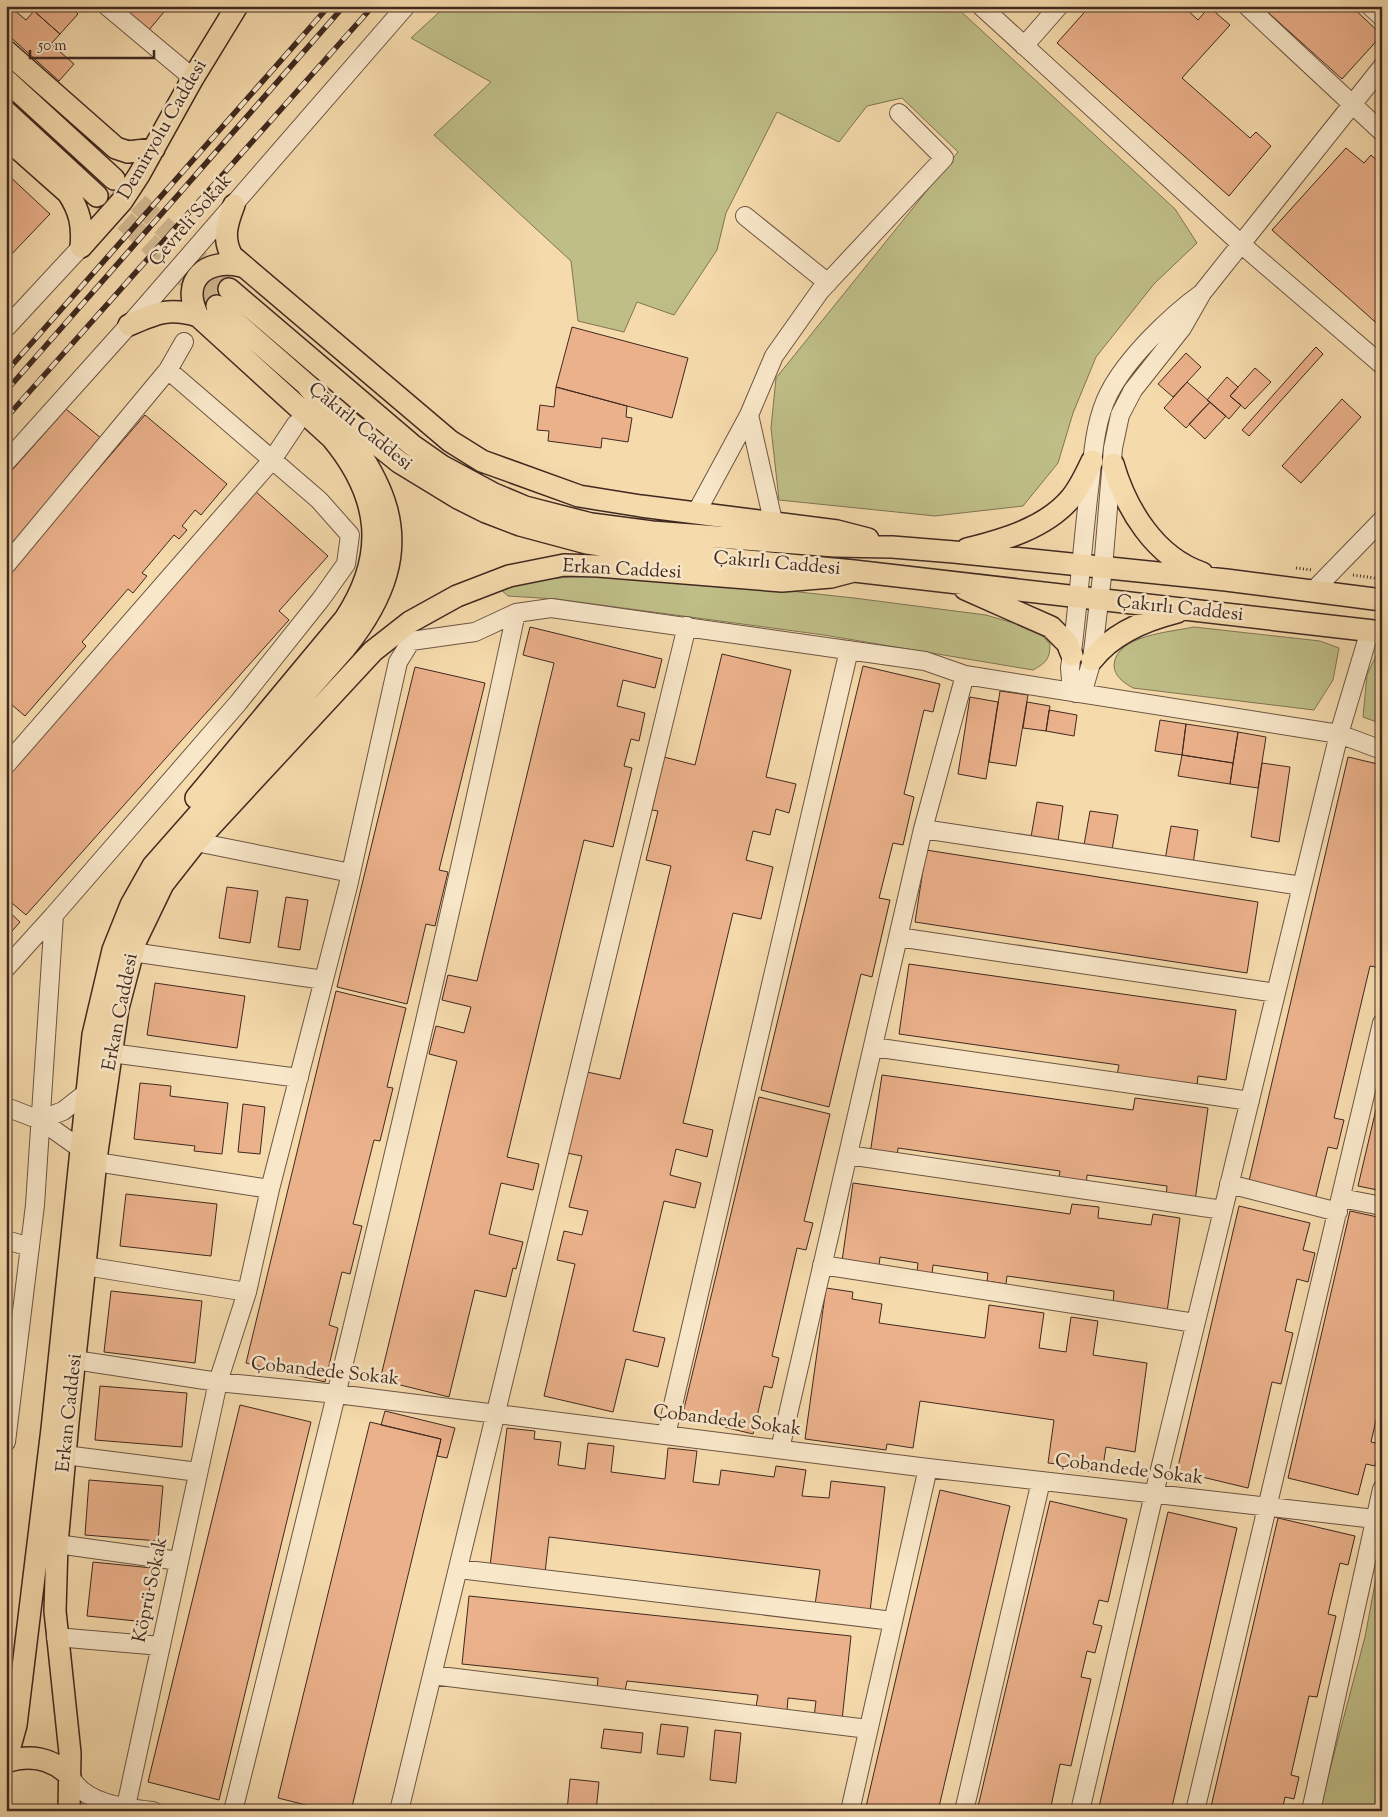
<svg xmlns="http://www.w3.org/2000/svg" width="1388" height="1817" font-family="'Sorts Mill Goudy',serif">
	<style>
		.green { fill: #bfbe87; stroke: #807454 }
		.building { fill: #ebb18b; stroke: #402920 }
		.lines { fill: none; stroke-linecap: round; stroke-linejoin: round }
		.major-tunnel { stroke: #d1b790; stroke-width: 21; stroke-dasharray: 21 11; stroke-linecap: butt }
		.minor-casing { stroke: #6d5543; stroke-width: 20 }
		.major-casing { stroke: #402920; stroke-width: 24 }
		.path { stroke: #402920; stroke-width: 3; stroke-dasharray: 1 2.5; stroke-linecap: butt }
		.minor { stroke: #f8e7c9; stroke-width: 18 }
		.major { stroke: #f5daac; stroke-width: 21 }
		.rail-casing { stroke: #402920; stroke-width: 5.5 }
		.rail { stroke: #f8e7c9; stroke-width: 4; stroke-dasharray: 11; stroke-linecap: butt }
		.labels { text-anchor: middle; dominant-baseline: central; stroke-width: 5; stroke-linejoin: round; paint-order: stroke }
		.street-label { font-size: 19px; fill: #402920; stroke: #f8e7c9 }
	</style>
	<rect width="100%" height="100%" fill="#f5daac"/>
	<filter id="stains"><feTurbulence type="fractalNoise" baseFrequency=".004" numOctaves="4"/><feColorMatrix values="0 0 0 0 .2 0 0 0 0 .09 0 0 0 0 .02 0 0 0 .5 -.17"/></filter>
	<radialGradient id="worn" r=".72"><stop offset=".6" stop-color="#630" stop-opacity="0"/><stop offset="1" stop-color="#630" stop-opacity=".3"/></radialGradient>
	<path class="green" d="M446 6H955L1175 209 1197 243 1154 284 1096 357 1073 413 1058 463 1023 506 935 516 779 500 771 428 776 378 958 152 902 98 867 106 839 142 777 112 726 213 717 250 674 315 637 302 624 332 578 321 571 261 434 135 491 82 411 38Z
		M644 575 854 598 986 615 1037 630 1050 644C1050 659 1046 663 1033 670L824 635 556 599 508 596 500 589C546 574 596 577 644 575Z
		M1194 627 1320 641 1339 648 1333 680 1314 710 1133 688C1124 683 1114 676 1114 665 1116 635 1171 632 1194 627Z
		M1379 649 1382 650V724L1363 717 1367 675Z
		M1382 1546V1811H1319L1365 1637Z"/>
	<path class="building" d="M9 6 26 20 34 11 60 34 51 44 74 64 59 81 6 33V9Z
		M39 6H69L78 14 60 34 34 11Z
		M108 6H169L143 37Z
		M1090 6H1183L1198 20 1209 7 1230 25 1182 78 1250 138 1256 132 1271 146 1229 196 1057 43Z
		M1261 6H1351L1382 35 1342 79Z
		M1382 83V95L1376 89Z
		M1346 148 1364 163 1371 155 1382 165V328L1272 230Z
		M6 173 50 214 6 260Z
		M572 327 688 358 672 418 556 387Z
		M1316 347 1323 354 1249 436 1242 430Z
		M1186 353 1201 367 1173 397 1158 384Z
		M1255 368 1271 382 1245 409 1230 396Z
		M1227 377 1238 387 1230 396 1241 405 1229 419 1207 400Z
		M1187 382 1210 402 1186 428 1164 408Z
		M556 387 627 406 626 417 632 418 628 442 602 438 601 448 548 441 549 431 537 430 540 405 554 407Z
		M1342 399 1361 417 1301 483 1282 466Z
		M1210 402 1226 416 1205 439 1189 424Z
		M66 409 102 439 6 550V477Z
		M145 415 227 484 201 515 195 510 182 526 187 530 179 539 174 535 142 573 147 576 133 593 128 589 82 642 86 646 25 716 12 705 6 712V576Z
		M255 491 328 556 279 611 289 620 26 915 6 898V771Z
		M530 627 662 659 655 688 623 680 617 706 645 713 639 741 631 739 624 766 632 768 613 847 584 840 507 1157 539 1164 533 1190 501 1183 489 1234 523 1242 516 1269 513 1268 506 1297 475 1290 449 1397 380 1380 457 1061 429 1054 436 1026 464 1033 471 1007 442 1000 448 975 477 981 554 663 523 655Z
		M722 654 791 670 766 777 796 784 789 813 776 809 770 835 753 831 746 860 773 867 761 919 733 913 683 1123 713 1130 707 1157 676 1149 670 1175 701 1183 695 1208 664 1201 633 1331 665 1338 658 1367 626 1359 613 1412 544 1396 575 1264 557 1260 564 1231 582 1235 588 1211 569 1207 582 1156 567 1153 587 1072 620 1079 671 866 646 860 658 811 652 810 664 757 695 765Z
		M863 666 940 684 933 712 924 710 904 794 914 797 903 845 893 843 879 898 890 900 872 977 861 974 829 1107 761 1090Z
		M415 667 485 683 439 870 448 872 435 926 426 924 407 1004 337 987Z
		M1000 691 1028 695 1016 766 989 762Z
		M970 697 998 702 986 779 958 774Z
		M1027 702 1050 706 1046 731 1023 728Z
		M1049 710 1077 715 1074 736 1046 731Z
		M1160 720 1186 724 1182 755 1155 751Z
		M1186 724 1238 732 1233 763 1182 755Z
		M1238 732 1266 737 1258 788 1230 784Z
		M1182 755 1233 763 1230 784 1178 776Z
		M1348 757 1382 765V916L1377 935 1382 936V965L1381 968 1370 966 1334 1118 1344 1120 1337 1149 1328 1147 1315 1200 1248 1185Z
		M1262 763 1290 767 1279 842 1251 837Z
		M1037 802 1063 806 1058 841 1031 837Z
		M1090 811 1118 815 1112 850 1084 845Z
		M1171 826 1198 830 1193 864 1165 860Z
		M926 850 1258 902 1247 973 915 922Z
		M227 887 258 891 250 943 219 938Z
		M286 897 308 900 300 950 278 947Z
		M6 909 20 922 6 938Z
		M909 964 1236 1010 1226 1080 1198 1076 1197 1086 1117 1075 1119 1065 899 1034Z
		M155 983 245 996 237 1048 147 1035Z
		M336 991 406 1008 387 1087 393 1088 380 1141 374 1140 353 1224 362 1226 350 1274 342 1272 329 1325 338 1328 325 1382 246 1363Z
		M882 1075 1133 1110 1135 1098 1208 1108 1195 1201 1166 1197 1167 1186 1087 1175 1086 1187 1058 1183 1060 1171 898 1148 897 1158 870 1154Z
		M140 1083 171 1086 170 1096 228 1103 222 1154 194 1151 195 1146 134 1139Z
		M1382 1084V1191L1358 1186Z
		M759 1097 830 1114 804 1221 813 1223 806 1250 797 1248 772 1356 779 1358 772 1388 764 1386 753 1434 682 1417Z
		M243 1104 265 1107 260 1154 238 1152Z
		M853 1183 1070 1214 1072 1204 1099 1207 1098 1218 1151 1225 1153 1214 1180 1218 1167 1312 1113 1304 1114 1291 1007 1276 1006 1284 987 1281 988 1273 933 1265 932 1274 917 1272 918 1263 880 1257 879 1266 842 1261Z
		M126 1194 217 1204 211 1256 120 1246Z
		M1239 1206 1310 1223 1303 1250 1315 1253 1308 1282 1297 1279 1285 1331 1293 1333 1281 1384 1272 1382 1248 1488 1177 1471Z
		M1350 1211 1382 1218V1394L1371 1442 1380 1444 1375 1466 1366 1464 1358 1495 1288 1478Z
		M826 1288 853 1292 852 1299 882 1304 879 1323 985 1338 989 1305 1044 1313 1039 1348 1066 1352 1071 1317 1098 1321 1093 1355 1147 1363 1135 1452 1106 1447 1102 1473 1074 1469 1075 1466 1048 1463 1054 1420 920 1401 913 1448 887 1444 886 1450 805 1439Z
		M111 1291 202 1301 195 1363 104 1352Z
		M100 1386 187 1393 182 1447 95 1440Z
		M240 1405 311 1422 219 1800 148 1782Z
		M385 1411 455 1428 447 1458 437 1456 441 1439 381 1425Z
		M370 1422 441 1439 351 1811H330L278 1798Z
		M507 1428 535 1431 534 1439 561 1442 558 1465 585 1469 588 1443 614 1446 611 1472 665 1479 668 1448 697 1451 693 1482 719 1485 721 1470 774 1477 776 1466 806 1470 802 1496 829 1498 831 1481 885 1487 870 1611 815 1605 820 1570 549 1537 545 1573 490 1566Z
		M89 1480 163 1486 158 1541 85 1535Z
		M940 1490 1010 1506 938 1811H865Z
		M1050 1501 1127 1519 1108 1602 1099 1600 1093 1624 1102 1626 1095 1653 1087 1651 1081 1677 1091 1679 1071 1766 1060 1764 1050 1811H977Z
		M1168 1512 1237 1528 1171 1811H1098Z
		M1278 1518 1355 1536 1348 1565 1340 1563 1328 1614 1336 1616 1317 1697 1309 1696 1291 1775 1299 1777 1294 1799 1285 1797 1282 1811H1210Z
		M93 1562 152 1568 146 1622 87 1616Z
		M469 1596 851 1636 842 1720 814 1717 816 1701 788 1698 787 1711 756 1707 758 1695 627 1681 625 1691 597 1688 598 1678 462 1664Z
		M661 1724 688 1727 684 1757 657 1754Z
		M604 1729 643 1733 641 1753 601 1748Z
		M715 1730 741 1733 736 1783 710 1780Z
		M570 1779 599 1782 596 1811H567Z
		M512 1805 528 1807V1811H511Z
		M650 1805 678 1808 677 1811H650Z"/>
	<g class="lines">
		<path class="major-tunnel" d="M115 181 229 289
			M101 199 217 306"/>
		<g class="minor-casing">
			<path id="minor" d="M107 6 193 78
				M981 6 1241 244 1382 365
				M1247 6 1382 132
				M1370 6 1382 17
				M1024 46 1059 6
				M745 216 828 283
				M1202 293C1170 316 1127 358 1109 393 1094 422 1093 458 1089 490 1082 549 1078 609 1070 668L1071 680 1076 693 1085 684 1092 660 1103 568 1113 448 1120 415 1133 390 1182 328 1202 293 1382 67
				M6 328 81 247
				M749 415 773 521
				M6 462 129 325 406 6
				M696 513 749 415 774 356 820 291 944 158 899 113
				M6 565 168 370 184 342
				M1314 590 1382 520
				M6 765 272 460 296 424
				M923 829 1302 886
				M196 842 351 873
				M898 937 1276 993
				M132 952 324 980
				M6 968 54 915
				M873 1047 1250 1101
				M111 1053 299 1078
				M6 1107 40 1120 81 1149
				M40 1120 63 1111 86 1093
				M848 1155 1223 1210
				M96 1162 270 1189
				M1229 1184 1338 1212
				M1341 1198 1382 1206
				M6 1240 30 1247
				M822 1265 1195 1323
				M85 1266 247 1292
				M75 1360 218 1382 337 1394 928 1468 1375 1519
				M666 1435 849 650
				M6 1442 35 1205 54 915 238 703 321 599 346 564 350 535 319 500 168 370
				M780 1449 923 829 965 675
				M65 1455 198 1472
				M57 1544 179 1561
				M459 1569 893 1621
				M56 1637 161 1646
				M432 1675 868 1729
				M70 1776C84 1804 125 1808 153 1811
				M125 1811 218 1382 247 1292 270 1189 348 886 398 662 411 641 475 632 516 613 551 608 925 661 965 675 1339 734 1382 750
				M233 1811C333 1413 430 1015 516 613
				M399 1811 687 626
				M850 1811 928 1468
				M964 1811 1041 1481
				M1080 1811 1154 1494 1339 734 1370 630
				M1195 1811 1382 1023
				M1311 1811 1382 1489"/>
		</g>
		<g class="major-casing">
			<path id="major" d="M6 51 116 148 128 152 154 149
				M6 80 114 179
				M6 112 97 196
				M6 138 68 193C80 211 83 226 81 247
				M234 205C227 223 222 238 232 256L450 441 482 461 579 496 641 506 837 531 868 539
				M81 247 122 201 139 175 193 78 237 6
				M229 289 412 445 442 466 494 494 525 507 591 524 652 532 835 546 892 547 954 552 1226 580 1382 600
				M217 306 314 391
				M129 325C156 313 170 307 198 316
				M348 421 399 462 458 498 486 512 520 525 587 543 651 552 854 571 1382 632
				M1113 464C1126 509 1155 557 1202 573
				M967 549C1003 540 1046 528 1071 498 1080 487 1086 474 1092 461
				M965 589 1051 627 1067 643 1072 655
				M1092 660C1112 634 1145 620 1177 612
				M196 798 345 619C387 555 381 497 332 438L198 316C180 280 206 258 241 266
				M6 1761 16 1725 52 1429 93 1035 113 950 131 905 153 866 345 648C432 539 382 474 305 383
				M6 1762C30 1754 52 1758 70 1776
				M69 1811 70 1753 55 1611 57 1544 68 1422 97 1152 118 1008 136 940 163 884 196 842 373 651 410 622 457 596 509 576 564 565 598 566 782 581 831 577 854 571"/>
		</g>
		<path class="path" d="M1296 568 1312 570
			M1353 575 1382 579"/>
		<use href="#minor" class="minor"/>
		<use href="#major" class="major"/>
		<g class="rail-casing">
			<path id="rail" d="M6 372 329 6
				M6 391 344 6
				M6 418 373 6"/>
		</g>
		<use href="#rail" class="rail"/>
	</g>
	<g class="labels">
		<g class="street-label">
			<text transform="translate(163 130) rotate(-60)">Demiryolu Caddesi</text>
			<text transform="translate(191 221) rotate(-49)">Çevreli Sokak</text>
			<text transform="translate(360 427) rotate(39)">Çakırlı Caddesi</text>
			<text transform="translate(777 564) rotate(5)">Çakırlı Caddesi</text>
			<text transform="translate(622 570) rotate(3)">Erkan Caddesi</text>
			<text transform="translate(1180 609) rotate(6)">Çakırlı Caddesi</text>
			<text transform="translate(121 1012) rotate(-79)">Erkan Caddesi</text>
			<text transform="translate(325 1372) rotate(6)">Çobandede Sokak</text>
			<text transform="translate(70 1413) rotate(-84)">Erkan Caddesi</text>
			<text transform="translate(727 1421) rotate(7)">Çobandede Sokak</text>
			<text transform="translate(1129 1470) rotate(7)">Çobandede Sokak</text>
			<text transform="translate(151 1590) rotate(-78)">Köprü Sokak</text>
		</g>
	</g>
	<rect width="1388" height="1817" fill="none" stroke="#f5daac" stroke-width="25"/>
	<rect x="8" y="8" width="1373" height="1802" fill="none" stroke="#402920" stroke-width="2.5"/>
	<rect x="12" y="12" width="1363" height="1792" fill="none" stroke="#402920"/>
	<path d="M30 50v8h124v-8" fill="none" stroke="#402920" stroke-width="2.5"/>
	<text x="38" y="50" font-size="15" fill="#402920" stroke="#f8e7c9" stroke-width="4" paint-order="stroke">50 m</text>
	<rect width="100%" height="100%" filter="url(#stains)"/>
	<rect width="100%" height="100%" fill="url(#worn)"/>
</svg>
